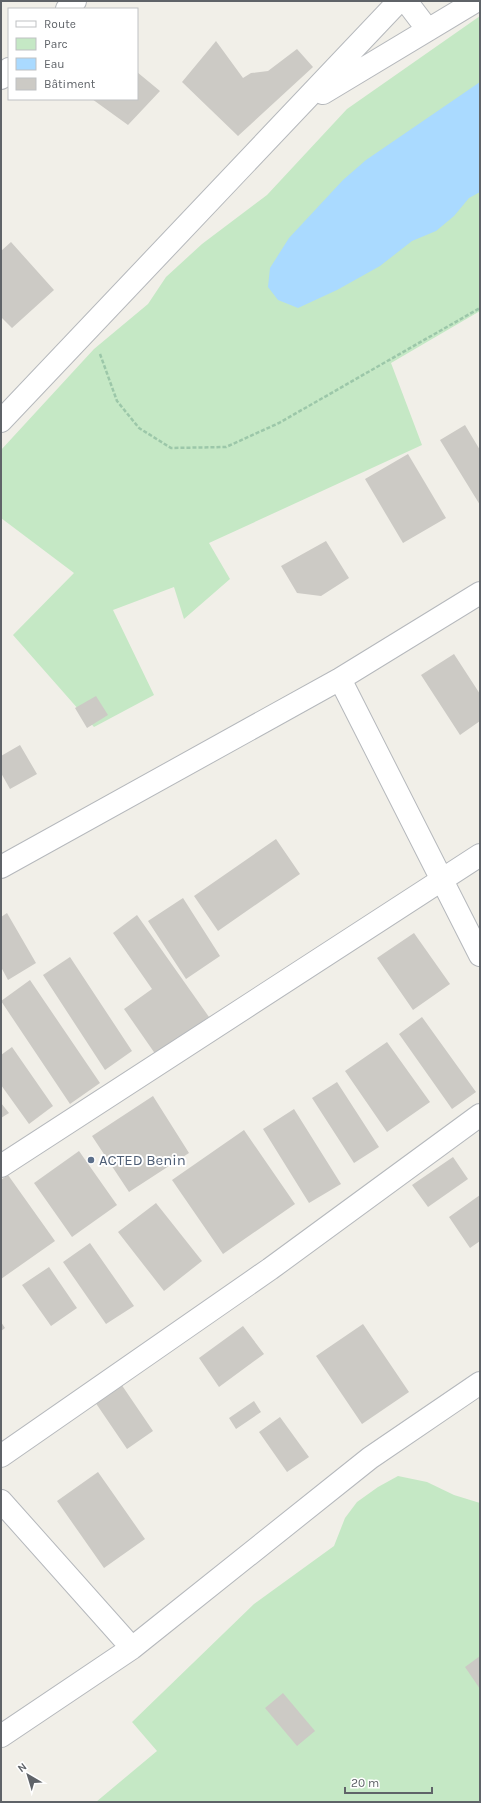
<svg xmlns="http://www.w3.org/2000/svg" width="481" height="1803" font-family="Karla,sans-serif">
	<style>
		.green { fill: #c5e8c5 }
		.water { fill: #aadaff }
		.building { fill: #cccac5 }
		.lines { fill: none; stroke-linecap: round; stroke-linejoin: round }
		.minor-casing { stroke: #b5b8bc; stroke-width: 24 }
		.path { stroke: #9cc7a9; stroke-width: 2.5; stroke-dasharray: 4 2; stroke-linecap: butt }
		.minor { stroke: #fff; stroke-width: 22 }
		.service-dot { fill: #5c6f8a; stroke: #fff; stroke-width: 1.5 }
		.labels { text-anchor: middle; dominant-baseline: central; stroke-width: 4; stroke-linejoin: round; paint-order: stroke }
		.service-label { font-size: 15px; fill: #4e5e75; stroke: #fff; text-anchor: start }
	</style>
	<rect width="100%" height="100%" fill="#f1efe8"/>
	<path class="green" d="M480 16V311L391 363 422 445 209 543 230 579 184 619 174 587 113 610 154 695 94 727 13 635 74 573 1 518V450L94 349 148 304 166 277 202 244 267 195 347 109Z
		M398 1476 427 1482 454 1495 480 1503V1802H96L157 1751 132 1722 254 1604 334 1546 345 1518 357 1502 378 1487Z"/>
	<path class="water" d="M480 82V192L469 198 454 216 436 231 412 241 380 266 337 290 298 308 278 300 268 287 270 268 289 238 343 180 366 160Z"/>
	<path class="building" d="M216 41 243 78 251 73 268 71 297 49 313 67 238 136 182 82Z
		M137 72 160 91 128 125 92 99H137Z
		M11 242 54 290 12 328 1 317V251Z
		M465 425 480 450V505L440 440Z
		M408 454 446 518 403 543 365 479Z
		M326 541 349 578 321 596 297 593 281 566Z
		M454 654 480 694V721L460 735 421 675Z
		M96 696 108 715 87 728 75 708Z
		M20 745 37 774 10 789 1 773V756Z
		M276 839 300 874 218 931 194 896Z
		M183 898 220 956 186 979 148 921Z
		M7 913 36 963 8 980 1 967V917Z
		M137 915 209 1017 156 1055 124 1009 152 989 113 933Z
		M414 933 450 984 413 1010 377 958Z
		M70 957 132 1051 105 1070 43 975Z
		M30 980 100 1083 70 1104 1 1001Z
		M422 1017 476 1092 452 1109 399 1034Z
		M387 1042 430 1102 387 1132 345 1071Z
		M12 1047 53 1106 29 1124 1 1085V1055Z
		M337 1082 379 1147 354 1163 312 1098Z
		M153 1096 189 1153 129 1192 92 1136Z
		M1 1103 9 1113 1 1118Z
		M294 1109 341 1184 309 1203 263 1129Z
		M244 1130 295 1204 223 1254 172 1180Z
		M79 1151 117 1205 72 1237 34 1183Z
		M453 1157 468 1179 428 1207 412 1185Z
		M8 1175 55 1241 1 1279V1180Z
		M480 1195V1241L470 1248 449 1217Z
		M156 1203 202 1261 164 1291 118 1232Z
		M90 1243 134 1306 106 1324 63 1262Z
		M49 1267 77 1308 51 1326 22 1285Z
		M1 1322 5 1328 1 1331Z
		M363 1324 409 1392 362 1424 316 1356Z
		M243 1326 264 1354 219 1387 199 1358Z
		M119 1381 153 1431 127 1449 93 1399Z
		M254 1401 261 1412 236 1429 229 1418Z
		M280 1417 309 1457 287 1472 259 1432Z
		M98 1472 145 1539 104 1568 57 1501Z
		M480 1656V1689L465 1667Z
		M283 1693 315 1731 297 1746 265 1708Z"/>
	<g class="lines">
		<g class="minor-casing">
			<path id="minor" d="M406 1 428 30
				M67 9 75 1
				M1 78 9 69
				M323 93 476 1
				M1 421 399 1
				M340 679 480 955
				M1 867 340 679 480 593
				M1 1166 480 855
				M1 1456 270 1269 480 1115
				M1 1501 132 1648
				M1 1736 132 1648 370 1458 480 1383"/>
		</g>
		<path class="path" d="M100 354 117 401 139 428 171 448 226 447 279 423 480 308"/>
		<use href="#minor" class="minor"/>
	</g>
	<circle class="service-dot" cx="91" cy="1160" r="4"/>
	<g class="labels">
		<g class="service-label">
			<text x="99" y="1160">ACTED Benin</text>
		</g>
	</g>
	<rect width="481" height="1803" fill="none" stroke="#5f6368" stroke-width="4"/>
	<rect x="8" y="8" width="130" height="92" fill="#ffffff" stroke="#bfc1c3"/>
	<rect x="16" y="21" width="20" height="6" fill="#ffffff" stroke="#bfc1c3"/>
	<text x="44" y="28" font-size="12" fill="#5f6368">Route</text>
	<rect x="16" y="38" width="20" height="12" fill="#c5e8c5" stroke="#bfc1c3"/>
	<text x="44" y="48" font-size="12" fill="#5f6368">Parc</text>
	<rect x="16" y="58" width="20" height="12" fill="#aadaff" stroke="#bfc1c3"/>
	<text x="44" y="68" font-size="12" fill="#5f6368">Eau</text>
	<rect x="16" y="78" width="20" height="12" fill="#cccac5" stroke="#bfc1c3"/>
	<text x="44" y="88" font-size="12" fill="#5f6368">Bâtiment</text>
	<g transform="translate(28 1775) rotate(322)" stroke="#ffffff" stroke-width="3" paint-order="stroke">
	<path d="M0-3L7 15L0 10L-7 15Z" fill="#5f6368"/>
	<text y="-6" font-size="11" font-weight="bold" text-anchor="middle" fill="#5f6368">N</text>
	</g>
	<path d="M345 1787v6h87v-6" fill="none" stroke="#5f6368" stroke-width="2"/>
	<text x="351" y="1787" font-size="12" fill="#5f6368" stroke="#ffffff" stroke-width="3" paint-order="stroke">20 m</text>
</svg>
